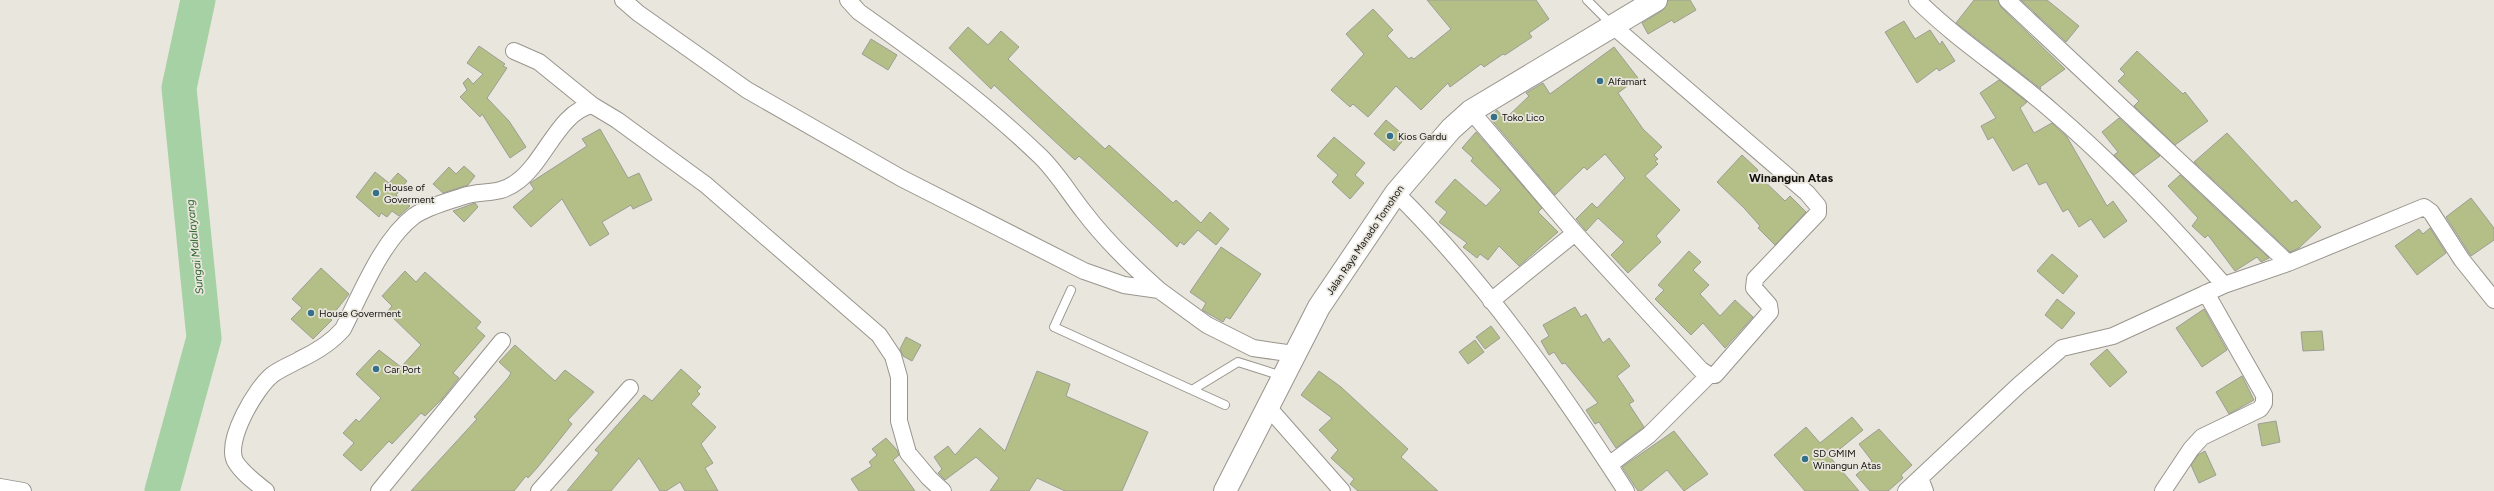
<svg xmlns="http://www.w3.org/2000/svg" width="2494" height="491" font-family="Figtree,sans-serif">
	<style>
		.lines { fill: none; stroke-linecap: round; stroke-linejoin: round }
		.river { stroke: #a6d1a4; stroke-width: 35 }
		.building { fill: #b4be87; stroke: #9c9e95 }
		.lane-casing { stroke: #99958d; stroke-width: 10 }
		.street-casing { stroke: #99958d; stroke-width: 18 }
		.highway-casing { stroke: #99958d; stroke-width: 24 }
		.lane { stroke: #fff; stroke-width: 8 }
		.street { stroke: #fff; stroke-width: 16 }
		.highway { stroke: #fff; stroke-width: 22 }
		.poi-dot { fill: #347087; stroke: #e9e6dd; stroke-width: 1.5 }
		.labels { text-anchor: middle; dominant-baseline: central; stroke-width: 3.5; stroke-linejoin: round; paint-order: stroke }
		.poi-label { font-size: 10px; fill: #12110e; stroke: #e9e6dd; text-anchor: start }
		.street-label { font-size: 10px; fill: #12110e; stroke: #e9e6dd }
		.water-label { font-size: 11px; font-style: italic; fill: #2b642c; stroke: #e9e6dd }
		.quarter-label { font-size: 12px; font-weight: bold; fill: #12110e; stroke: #e9e6dd }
	</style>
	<rect width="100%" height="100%" fill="#e9e6dd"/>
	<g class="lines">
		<path class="river" d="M162 491 204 338 179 88 198 0"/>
	</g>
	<path class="building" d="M1427 0H1536L1549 19 1529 33 1532 37 1505 55 1503 54 1484 67 1481 64 1450 87 1448 83 1421 110 1396 86 1368 117 1353 104 1350 107 1331 90 1364 54 1346 34 1373 9 1393 30 1387 36 1409 59 1411 57 1414 59 1451 29Z
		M1668 0H1690L1696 10 1674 23 1672 20 1648 34 1642 23 1663 10Z
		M1974 0H1998L2001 7 2065 69 2040 87 2041 89 1956 23Z
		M2021 0H2047L2079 26 2066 42Z
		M1904 21 1915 39 1930 30 1940 45 1942 41 1955 61 1939 71 1937 68 1917 83 1885 32Z
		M968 27 988 45 1001 31 1019 47 1008 59 1105 149 1109 145 1173 203 1176 200 1201 223 1210 212 1229 229 1216 245 1198 230 1184 245 1180 242 1177 247 1079 156 1075 160 994 85 991 89 949 48Z
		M871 39 897 55 888 70 862 54Z
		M479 46 505 64 503 66 507 68 487 98 509 121 526 147 510 158 482 114 480 117 460 97 467 90 463 83 468 78 473 84 483 74 467 63Z
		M1614 47 1638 78 1618 93 1643 129 1662 147 1654 155 1658 159 1655 161 1658 164 1645 176 1680 210 1656 236 1661 242 1628 273 1611 255 1624 242 1598 218 1586 231 1576 219 1592 203 1597 208 1625 178 1605 154 1587 170 1584 167 1555 195 1490 118 1497 110 1505 119 1529 96 1526 93 1543 83 1550 94Z
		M2137 51 2183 94 2185 92 2208 121 2175 145 2134 106 2139 101 2118 81 2125 74 2120 69Z
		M1999 80 2027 102 2020 108 2034 133 2052 123 2067 137 2107 206 2113 201 2127 221 2104 238 2091 219 2079 227 2068 209 2063 212 2046 182 2039 185 2027 163 2013 171 1993 137 1988 140 1981 126 1996 118 1980 93Z
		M2119 118 2160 156 2134 175 2114 155 2118 152 2102 132Z
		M1386 120 1406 137 1394 151 1374 134Z
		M600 129 628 178 639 173 652 200 633 209 631 205 602 222 609 234 590 246 562 199 531 227 513 207 534 189 530 183 587 146 582 139Z
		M1476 132 1542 208 1538 212 1558 232 1519 266 1499 246 1488 260 1480 254 1477 258 1463 247 1467 243 1439 222 1447 212 1435 202 1455 179 1486 206 1501 190 1471 161 1473 158 1462 148Z
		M2227 133 2292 203 2296 200 2321 227 2299 248 2290 252 2194 162Z
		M1334 137 1365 163 1355 175 1364 183 1350 199 1332 182 1338 175 1317 156Z
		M1742 155 1758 170 1756 173 1785 201 1790 196 1806 212 1775 245 1758 228 1760 226 1744 208 1717 182Z
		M464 166 475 176 468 185 443 193 433 184 449 167 456 174Z
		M375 172 389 183 398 173 407 181 396 195 410 206 399 216 392 211 387 217 381 213 379 217 356 197Z
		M2180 175 2269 258 2261 262 2257 257 2235 271 2208 235 2205 238 2192 226 2198 218 2168 186Z
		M2471 198 2494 228V240L2471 256 2446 217Z
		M475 203 478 207 464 222 453 211Z
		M2430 228 2446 253 2417 275 2395 246 2419 229 2423 234Z
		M1221 247 1261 274 1230 319 1226 317 1223 322 1202 310 1206 303 1190 292Z
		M1689 251 1701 262 1693 270 1709 285 1700 294 1720 316 1735 300 1753 317 1725 348 1703 323 1691 335 1655 299 1664 290 1658 285Z
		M2052 254 2078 276 2063 294 2037 271Z
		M321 268 349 294 330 318 332 320 313 339 291 319 302 308 292 299Z
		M405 271 416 282 425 272 481 322 476 328 485 336 453 373 459 378 442 399 425 416 421 413 392 444 389 441 361 471 343 455 354 443 343 433 356 419 359 422 381 398 356 374 379 350 401 367 421 345 387 312 392 306 382 296Z
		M2057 299 2075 313 2062 329 2045 315Z
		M1575 307 1581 317 1586 314 1603 343 1609 338 1630 366 1617 376 1634 401 1629 404 1644 427 1616 448 1599 422 1595 424 1586 410 1598 403 1565 363 1562 364 1554 352 1549 355 1541 341 1549 336 1543 325Z
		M2204 309 2227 350 2202 367 2176 328Z
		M1491 326 1500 338 1485 349 1476 337Z
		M2322 331 2324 350 2303 351 2301 332Z
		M906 337 921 345 912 361 903 356 900 349Z
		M1475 340 1484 352 1468 364 1459 352Z
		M515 345 555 381 565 370 594 392 568 420 572 424 537 468 528 478 526 476 514 491H411L477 419 474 417 508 378 511 373 499 362Z
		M2107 349 2127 372 2110 387 2090 364Z
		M681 369 701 387 697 391 700 394 691 404 716 427 701 444 713 463 705 468 718 491H685L680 482 666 491H660L639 458 611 491H567L599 453 595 450 644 395 652 401Z
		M1037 371 1070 384 1066 396 1148 432 1122 491H1065L1037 478 1029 491H990L999 478 976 457 945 480 938 473 942 469 934 457 948 446 955 455 980 428 1005 451Z
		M1319 371 1341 387 1408 449 1401 457 1438 491H1358L1350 484 1354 479 1331 458 1338 450 1319 430 1332 418 1301 395Z
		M2242 376 2254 400 2229 414 2216 392Z
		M1852 417 1863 430 1830 457 1859 491H1805L1774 455 1806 427 1820 443Z
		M2276 421 2280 442 2262 446 2258 424Z
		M1879 429 1912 465 1901 475 1903 478 1888 491H1870L1856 475 1872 461 1859 444Z
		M1674 431 1708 474 1684 491 1667 470 1641 491H1638L1622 467Z
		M886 438 897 450 899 455 893 460 915 491H859L851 479 872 466 869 462 877 455 872 449Z
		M2205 451 2216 475 2199 483 2191 465 2198 455Z"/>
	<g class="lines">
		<g class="lane-casing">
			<path id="lane" d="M1587 0 1612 25
				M1071 290 1054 327 1192 390 1238 362 1282 376
				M1192 390 1225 405"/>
		</g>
		<g class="street-casing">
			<path id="street" d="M623 0 638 13 747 90 901 178 1084 271 1124 285 1159 290 1207 325 1253 348 1294 354
				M848 0 859 12C923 57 985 103 1041 157 1058 174 1069 193 1084 212 1106 241 1132 266 1159 290
				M2007 0 2288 263
				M514 51 539 62 592 105
				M1471 111 1575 233 1701 370 1709 375H1715L1770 312 1769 305 1754 288 1755 279 1818 213V206L1807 193 1613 26
				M1396 193C1485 281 1558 386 1626 491
				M2224 285 2288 263 2424 207 2431 212 2462 260 2494 300
				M1491 301 1575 233
				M1267 406 1342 491
				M1609 465 1649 435 1709 375
				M1920 478 1925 491
				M0 487 23 491
				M266 491C255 482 242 473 235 461 225 440 256 388 272 375 280 369 290 365 299 360 316 352 331 343 343 329 361 294 382 240 414 216 427 207 446 202 461 197 482 189 498 197 518 181 545 161 559 112 592 105L617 120 706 185 879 335 893 356 899 377V421L908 453 929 478 943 491
				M379 491 502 341
				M539 491 630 388
				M1906 491 2019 385 2062 348 2113 336 2224 285C2171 224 2114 164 2052 111 2008 72 1958 41 1917 0
				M2163 491 2191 449 2202 437 2260 409 2264 403V395L2206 293"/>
		</g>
		<g class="highway-casing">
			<path id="highway" d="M1225 491 1319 307 1396 193 1451 129 1471 111 1656 0"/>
		</g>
		<use href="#lane" class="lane"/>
		<use href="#street" class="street"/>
		<use href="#highway" class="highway"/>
	</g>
	<g class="poi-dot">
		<circle cx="1600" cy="81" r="4"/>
		<circle cx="1494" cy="117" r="4"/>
		<circle cx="1390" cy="136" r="4"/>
		<circle cx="376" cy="193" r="4"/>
		<circle cx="311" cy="313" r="4"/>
		<circle cx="376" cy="369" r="4"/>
		<circle cx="1805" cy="459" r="4"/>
	</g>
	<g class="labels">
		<g class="poi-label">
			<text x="1608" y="81">Alfamart</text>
			<text x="1502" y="117">Toko Lico</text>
			<text x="1398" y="136">Kios Gardu</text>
			<text x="384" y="187">House of<tspan x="384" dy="12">Goverment</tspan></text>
			<text x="319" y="313">House Goverment</text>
			<text x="384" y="369">Car Port</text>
			<text x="1813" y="453">SD GMIM<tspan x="1813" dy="12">Winangun Atas</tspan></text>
		</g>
		<g class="street-label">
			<text transform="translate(1365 240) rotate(-56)">Jalan Raya Manado Tomohon</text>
		</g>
		<g class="water-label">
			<text transform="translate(195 247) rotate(-96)">Sungai Malalayang</text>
		</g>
		<g class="quarter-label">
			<text x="1791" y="178">Winangun Atas</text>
		</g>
	</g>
</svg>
